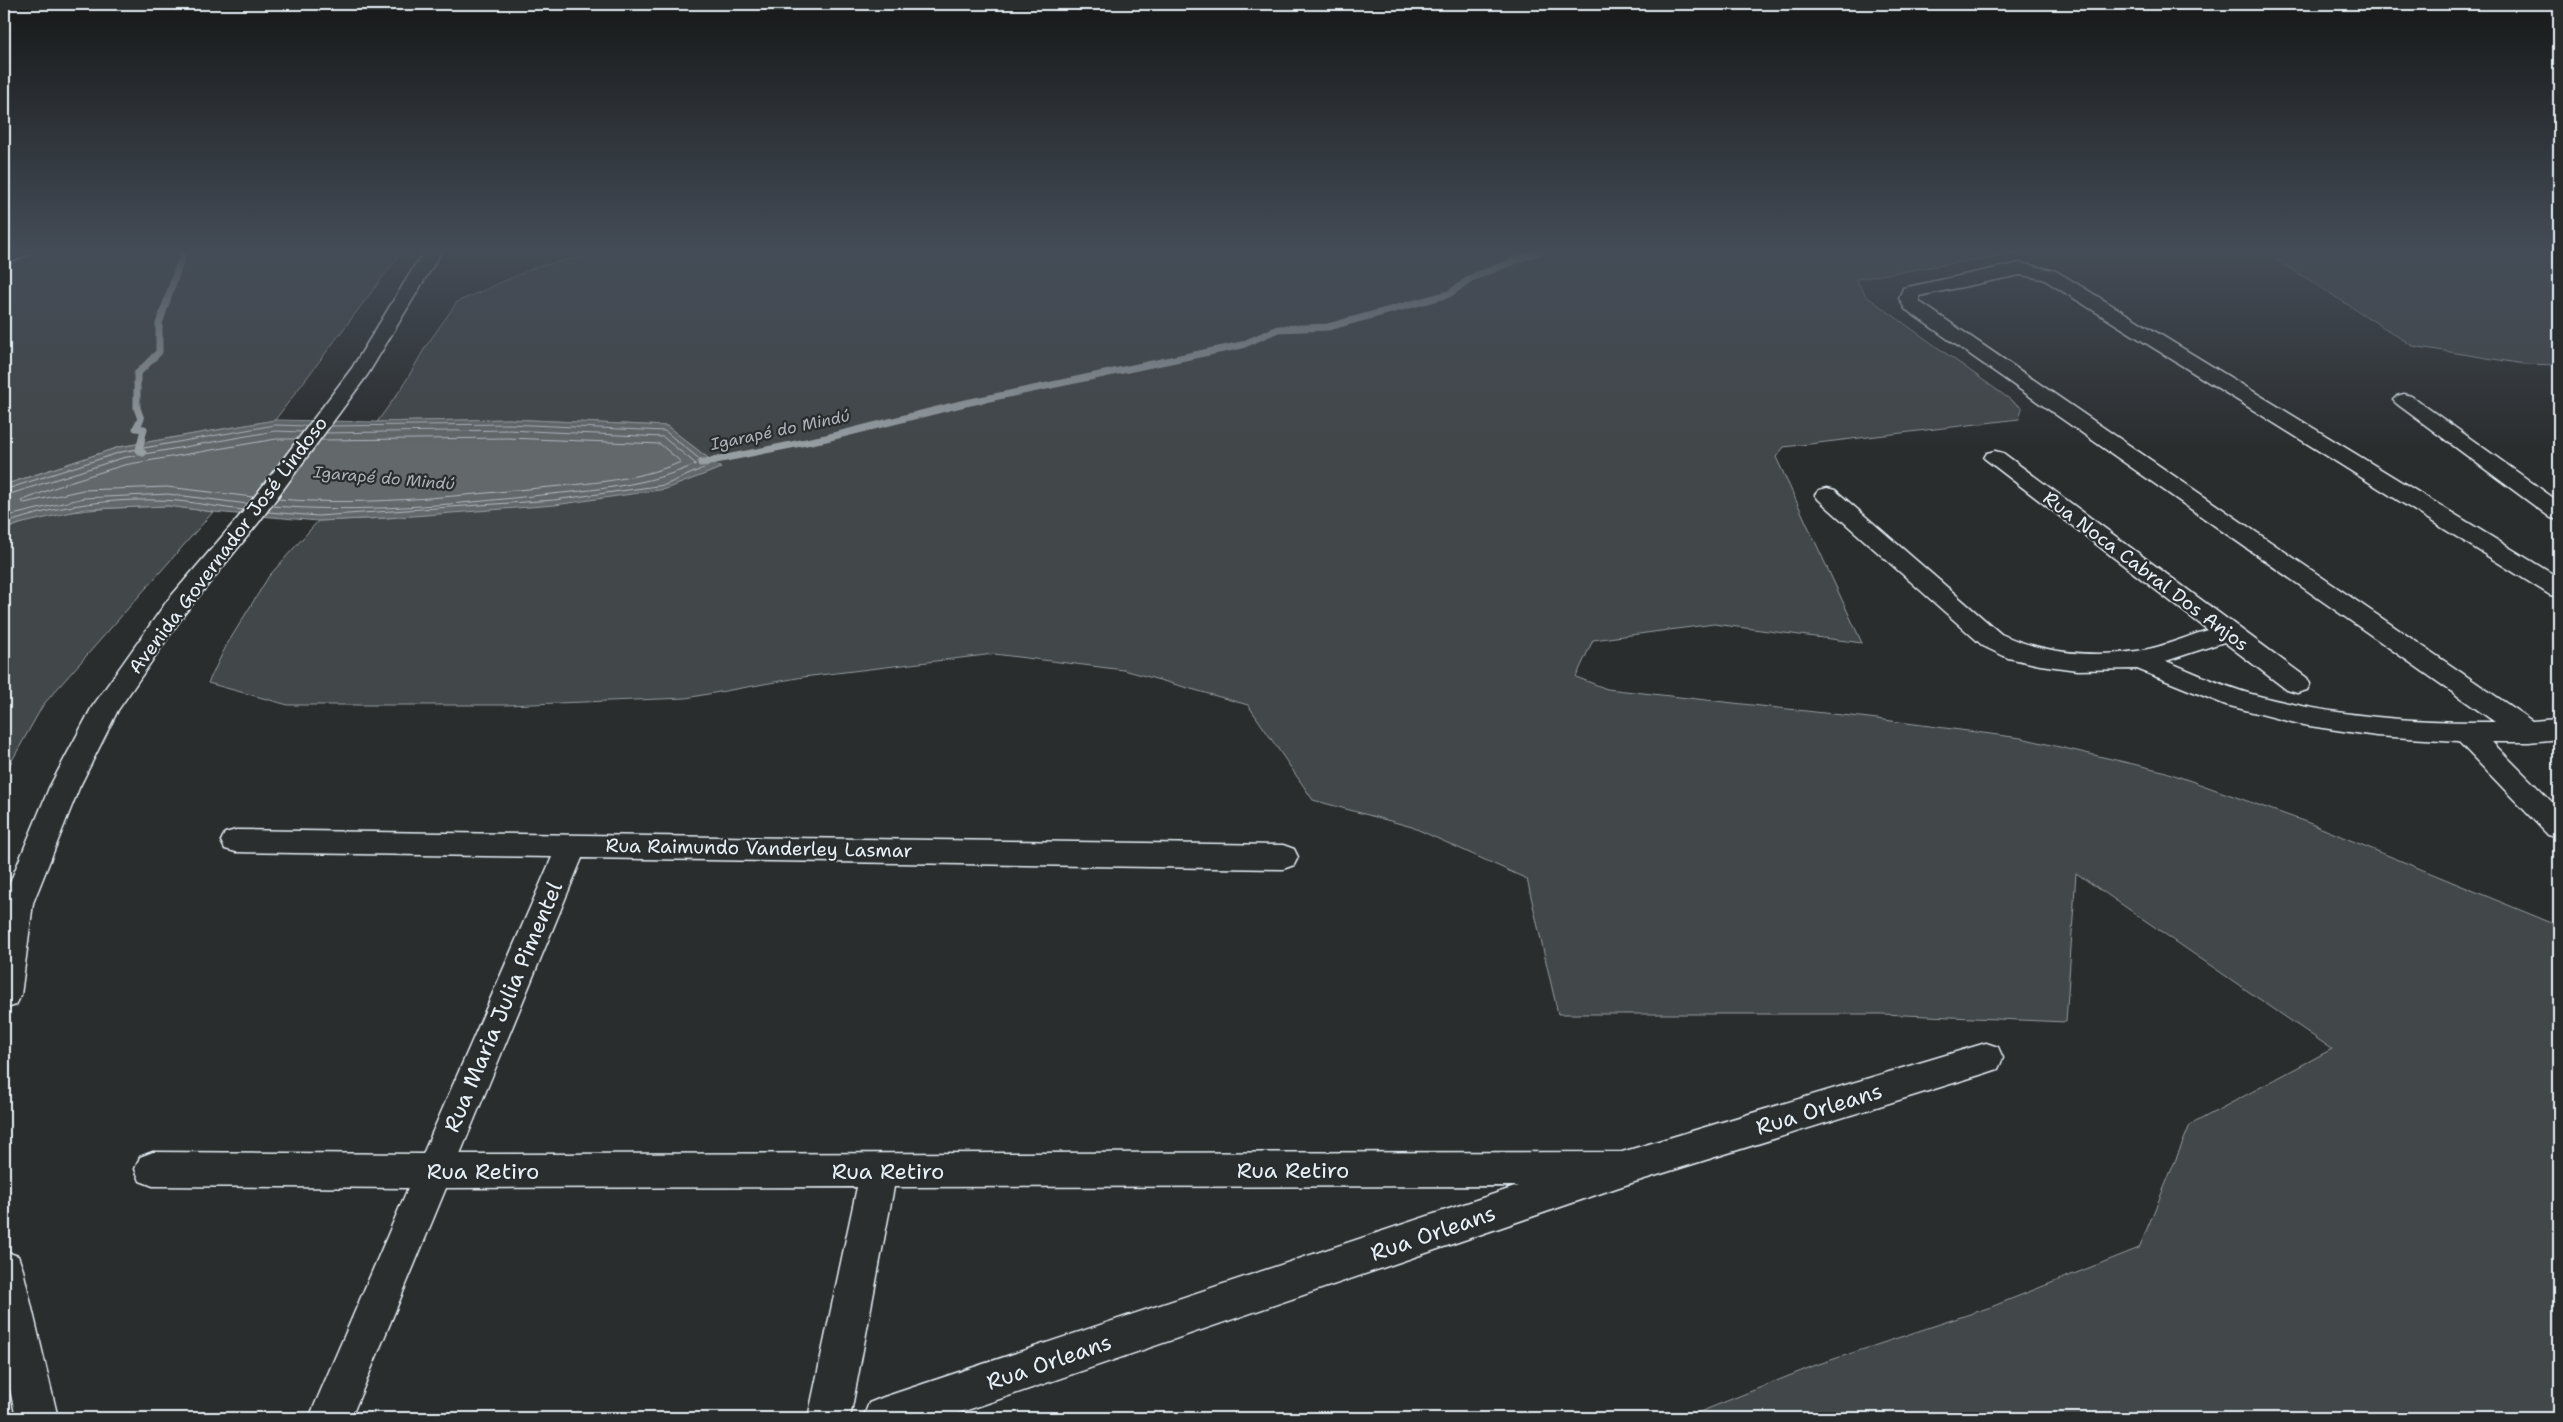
<svg xmlns="http://www.w3.org/2000/svg" width="2563" height="1422" font-family="'Shantell Sans',sans-serif">
	<style>
		.green { fill: #424648; stroke: #959ca0 }
		.water { fill: #63686b; stroke: #989fa3 }
		.lines { fill: none; stroke-linecap: round; stroke-linejoin: round }
		.shore { stroke: #b3bac0; stroke-width: 1 }
		.stream { stroke: #989fa3; stroke-width: 7 }
		.minor-casing { stroke: #e8f1f8; stroke-width: 3 }
		.major-casing { stroke: #e8f1f8; stroke-width: 3 }
		.minor { fill: #2a2d2e; fill-rule: evenodd }
		.major { fill: #2a2d2e; fill-rule: evenodd }
		.labels { text-anchor: middle; dominant-baseline: central; stroke-width: 4.5; stroke-linejoin: round; paint-order: stroke }
		.far-water-label { font-size: 16px; font-style: italic; fill: #acb3b9; stroke: #2a2d2e }
		.street-label { font-size: 19px; fill: #e8f1f8; stroke: #2a2d2e }
		.near-street-label { font-size: 22px; fill: #e8f1f8; stroke: #2a2d2e }
	</style>
	<rect width="100%" height="100%" fill="#2a2d2e"/>
	<filter id="ink" filterUnits="userSpaceOnUse"><feTurbulence type="fractalNoise" baseFrequency=".02" numOctaves="2"/><feDisplacementMap in="SourceGraphic" scale="10" xChannelSelector="R" yChannelSelector="G"/><feConvolveMatrix kernelMatrix="1 2 1 2 8 2 1 2 1" color-interpolation-filters="sRGB"/></filter>
	<g filter="url(#ink)">
		<path class="green" d="M41 249H404L275 420 119 447 4 485V268Z
			M619 249H2018L2017 253 1856 279 1866 296 2022 408 2019 419 1784 447 1776 457 1862 643 1714 624 1593 640 1576 677 1607 689 1869 718 2021 738 2163 771 2309 823 2559 926V1418H1685L1816 1365 1991 1307 2139 1248 2190 1125 2332 1049 2076 873 2066 1022 1881 1014H1558L1527 879 1412 827 1313 800 1248 705 1124 670 994 654 803 677 686 698 506 705H288L208 683 226 646 269 576 318 521 387 518 720 468 667 426 508 419 377 422 403 386 426 346 457 302 536 267Z
			M2260 249H2559V365L2524 364 2413 346Z
			M168 506 213 512 43 705 4 775V530C56 508 112 508 168 506Z"/>
		<path class="water" d="M508 419 667 426 721 468 666 489 555 505 387 518 318 521 213 512 168 506 85 509 19 524 4 530V485L119 447 275 420 377 422Z"/>
		<g class="lines">
			<path class="shore" d="M4 490 121 452 275 425 307 426
				M4 496 122 458 275 431 302 432
				M253 497 167 487 83 490 24 503 21 501 72 481 124 465 276 439H296
				M278 499C361 506 446 497 528 489 579 484 634 482 681 462L660 444 508 438 321 440
				M272 506C362 513 451 505 541 495 593 490 648 486 696 464L663 437 508 430 326 433
				M268 512 318 516 554 500 665 485 708 466 665 431 508 424 331 426
				M4 517 84 498 168 494 248 504
				M4 524C59 504 120 497 178 501 200 503 221 508 243 510"/>
			<path class="stream" d="M143 453 139 450 144 429 136 428 141 419 137 408V374L159 352V324L182 256 180 249
				M701 463 826 438 961 404 1242 345 1278 329 1328 327 1449 294 1471 278 1545 249"/>
			<g class="minor-casing">
				<path id="minor" d="M2020 263 2056 271 2559 578V597L2550 595 2043 279 2020 275 1919 296 1920 302 2532 721 2559 719V739L2529 742H2492L2559 809V838L2548 835 2458 741 2376 736 2303 725 2226 705 2137 669 2077 670 2040 665 2008 658 1983 646 1819 500 1815 495 1819 490 1827 488 1835 490 2001 634C2041 653 2093 658 2137 651 2161 648 2185 637 2208 630L1984 458 1987 453 1995 451 2003 453 2307 678 2310 684 2307 690 2297 693 2287 690 2224 642 2166 661C2195 673 2225 687 2255 695 2332 716 2415 723 2495 722L1905 309 1899 298 1903 288Z
					M2404 394 2411 396 2559 502V520L2551 518 2397 404 2393 400 2397 396Z
					M236 830 1283 845 1294 849 1298 857 1294 865 1283 869 582 858 460 1154 1622 1152 1986 1043 1998 1047 2003 1058 1998 1069 1986 1073 1622 1186 944 1418H863L869 1403 884 1397 1518 1186 894 1187 850 1418H808L857 1187 446 1188 351 1418H309L408 1188 153 1186 140 1181 135 1169 140 1157 153 1152 423 1154 552 857 236 852 225 849 221 841 225 833Z"/>
			</g>
			<g class="major-casing">
				<path id="major" d="M11 249H34L31 253 4 264V252Z
					M425 249H443L368 374 259 522 185 613 118 710 79 788 33 903 21 995 16 1005 4 1009V897L49 788 92 707 167 601 243 512 352 368Z
					M4 1251 18 1256 23 1270 58 1418H16L4 1360Z"/>
			</g>
			<use href="#minor" class="minor"/>
			<use href="#major" class="major"/>
		</g>
	</g>
	<linearGradient id="sky" x2="0" y2="1"><stop stop-color="#171919"/><stop offset="0.56" stop-color="#444c57"/><stop offset="1" stop-color="#444c57" stop-opacity="0"/></linearGradient>
	<rect width="2563" height="448" fill="url(#sky)"/>
	<g class="labels">
		<g class="far-water-label">
			<text transform="translate(780 430) rotate(-12)">Igarapé do Mindú</text>
			<text transform="translate(384 478) rotate(5)">Igarapé do Mindú</text>
		</g>
		<g class="street-label">
			<text transform="translate(228 545) rotate(-53)">Avenida Governador José Lindoso</text>
			<text transform="translate(2146 571) rotate(37)">Rua Noca Cabral Dos Anjos</text>
			<text transform="translate(759 848) rotate(1)">Rua Raimundo Vanderley Lasmar</text>
		</g>
		<g class="near-street-label">
			<text transform="translate(503 1007) rotate(-67)">Rua Maria Julia Pimentel</text>
			<text transform="translate(1819 1109) rotate(-17)">Rua Orleans</text>
			<text x="1293" y="1170">Rua Retiro</text>
			<text x="483" y="1171">Rua Retiro</text>
			<text x="888" y="1171">Rua Retiro</text>
			<text transform="translate(1433 1233) rotate(-19)">Rua Orleans</text>
			<text transform="translate(1049 1362) rotate(-19)">Rua Orleans</text>
		</g>
	</g>
	<rect width="2563" height="1422" fill="none" stroke="#2a2d2e" stroke-width="20"/>
	<rect x="10" y="10" width="2543" height="1402" fill="none" stroke="#e8f1f8" stroke-width="2" filter="url(#ink)"/>
</svg>
